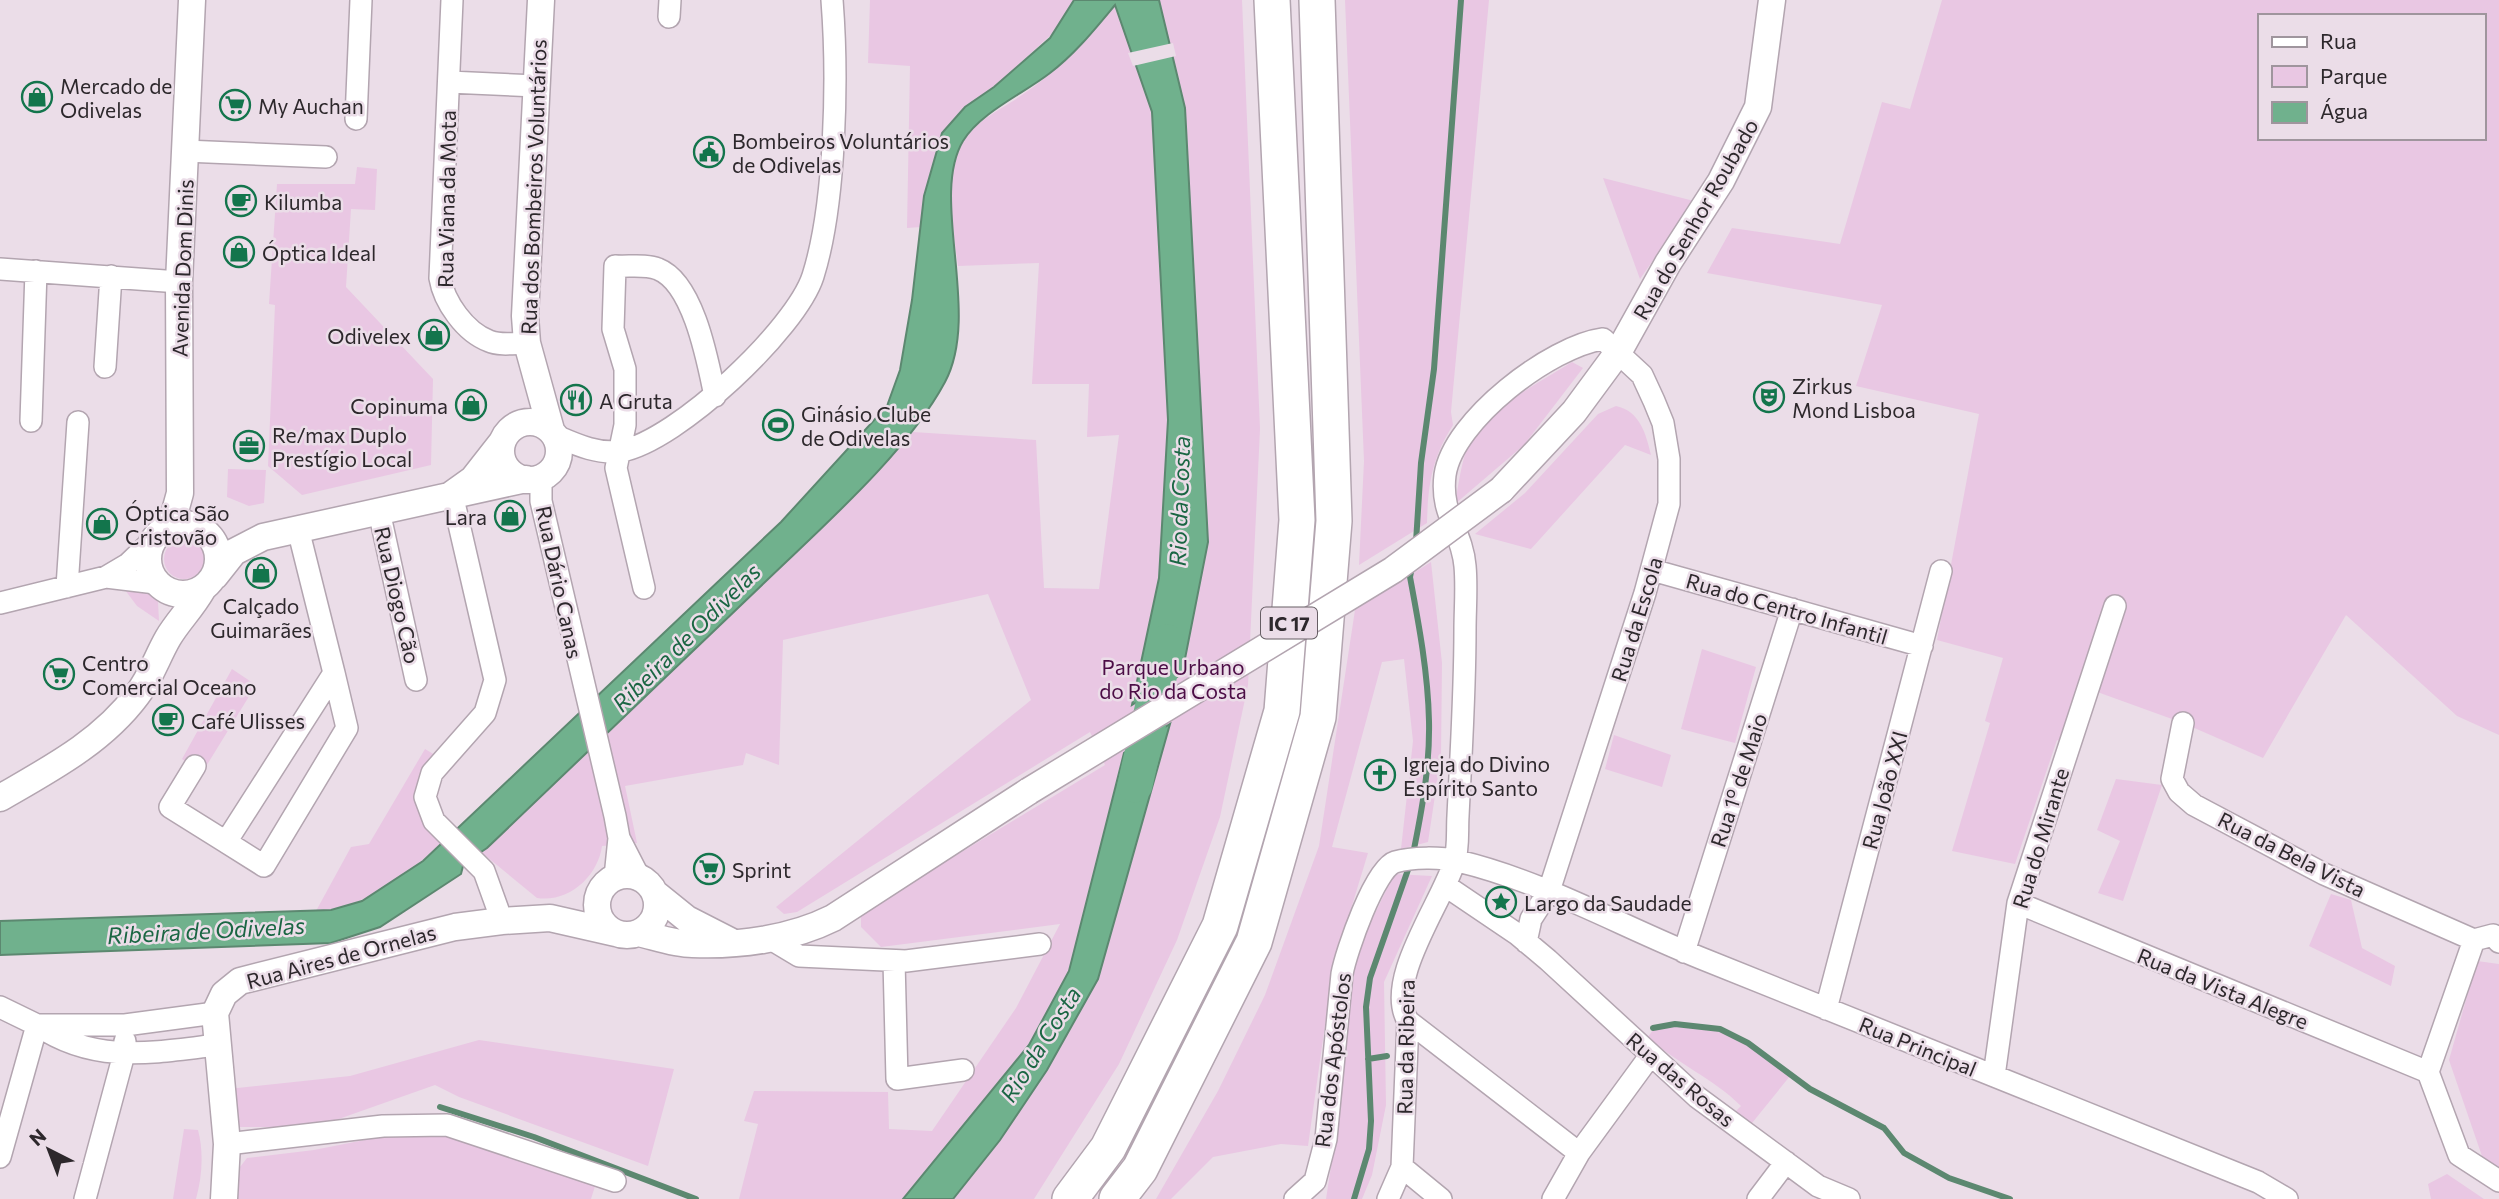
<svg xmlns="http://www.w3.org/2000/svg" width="2499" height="1199" font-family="Commissioner,sans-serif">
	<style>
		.green { fill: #e9c7e3; fill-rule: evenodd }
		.water { fill: #70b18d; stroke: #5c8870; stroke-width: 2 }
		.pier { fill: #ebdde8 }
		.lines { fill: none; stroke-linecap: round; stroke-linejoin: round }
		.stream { stroke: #5c8870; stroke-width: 6 }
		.river { stroke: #70b18d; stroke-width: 35 }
		.minor-casing { stroke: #b3a5b0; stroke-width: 24 }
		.tertiary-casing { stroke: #b3a5b0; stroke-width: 29 }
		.trunk-casing { stroke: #b3a5b0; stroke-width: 38 }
		.minor { stroke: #fff; stroke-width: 21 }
		.tertiary { stroke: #fff; stroke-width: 26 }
		.trunk { stroke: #fff; stroke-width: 35 }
		.tertiary-bridge-casing { stroke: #b3a5b0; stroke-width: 29; stroke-linecap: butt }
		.tertiary-bridge { stroke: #fff; stroke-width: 26 }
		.labels { text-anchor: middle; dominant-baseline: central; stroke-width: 5; stroke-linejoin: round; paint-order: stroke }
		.shield { fill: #ebdde8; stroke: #665e64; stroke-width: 2 }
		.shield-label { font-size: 19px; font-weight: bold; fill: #2d282c }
		.poi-label { font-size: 21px; fill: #2d282c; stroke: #ebdde8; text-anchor: start }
		.street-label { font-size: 21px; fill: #2d282c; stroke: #ebdde8 }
		.park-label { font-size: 21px; fill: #4c0d46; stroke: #ebdde8 }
		.water-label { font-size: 23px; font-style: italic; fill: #1a6643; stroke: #ebdde8 }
	</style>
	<rect width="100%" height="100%" fill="#ebdde8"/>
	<path class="green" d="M870 0H1242L1260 429 1248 685 1220 817 1177 940 1119 1064 1034 1199H739L758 1124 744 1121 754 1091 888 1092 889 1129 932 1131 1016 1008 1060 924 881 947 861 927V913L1105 765 1090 732 797 912 784 914 776 907 1031 700 988 594 783 640 779 765 746 753 743 765 625 786 637 843 602 846C598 876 569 903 537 898L481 852 807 542 913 432 1036 440 1044 588 1099 589 1119 435 1087 437 1089 384H1032L1039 263 958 266C953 228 944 180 962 144 973 122 1000 110 1019 97 1037 85 1054 71 1070 56L1054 32 994 87 965 107 924 196 921 227 907 228 910 66 868 63Z
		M1345 0H1489L1451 412 1453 425C1432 458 1428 484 1427 523L1359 565 1364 461Z
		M1942 0H2499V735L2457 716 2346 615 2263 758 2183 723 2078 685 2065 742 2057 740 2015 864 1952 851 1990 723 1985 721 2003 658 1937 640 1979 414 1856 386 1882 305 1707 273 1732 228 1840 244 1882 102 1910 109ZM2259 16H2483V138H2259Z
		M357 167 377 169 375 210 351 209 346 287 433 379 431 465 302 495 268 466 275 305 269 304 277 184H355Z
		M1603 178 1694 201 1640 279Z
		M1572 362 1583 368 1524 445 1455 504C1459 481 1462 456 1472 436 1485 411 1547 378 1572 362Z
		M1616 406C1640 411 1646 434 1651 455L1625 445 1531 549 1475 534 1525 493 1598 414Z
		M228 469 266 470 264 503 249 506 227 497Z
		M164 559a20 20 0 1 1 40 0a20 20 0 1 1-40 0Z
		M1431 562 1442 663 1441 756 1428 842 1401 849 1413 741 1404 659 1382 662 1332 847 1368 853 1333 968 1308 1146 1281 1144 1213 1157 1171 1199H1156L1218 1091 1265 995 1319 846 1355 610Z
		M122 586 151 593 158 602 159 621 137 606Z
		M1702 649 1756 667 1735 743 1681 729Z
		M232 669 256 685 202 773 182 759Z
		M1614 735 1671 755 1662 787 1605 769Z
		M425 749 435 755C403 793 413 809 442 842 407 876 366 908 316 911L351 847 369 844Z
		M2116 779 2162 785 2123 901 2098 893 2120 841 2097 830Z
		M1394 874 1432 876 1384 982 1386 1105 1372 1175 1362 1199H1326L1341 1102 1349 967Z
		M2331 894 2351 900 2362 948 2395 966 2391 986 2309 946Z
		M2477 961 2499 964V1170L2484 1162 2449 1060Z
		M1675 1024C1735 1026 1743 1044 1790 1076L1748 1128 1734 1113 1741 1106C1713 1078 1677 1064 1648 1037L1655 1027Z
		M479 1040 674 1069 648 1166 459 1097 435 1085 316 1127H239L228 1089 350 1076Z
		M184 1129 198 1130C204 1153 202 1177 196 1199H173Z
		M420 1129 451 1131 596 1183 591 1199H235L240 1167 247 1158 314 1150Z
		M2447 1174 2484 1199H2431L2428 1184Z"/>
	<path class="water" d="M1074 0H1159L1185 108 1208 542 1182 674 1132 705 1159 578 1168 420 1152 112 1115 5C1095 29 1075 54 1050 73 1023 94 981 112 963 141 929 198 982 313 945 382 907 453 822 527 764 583 671 672 579 760 487 848L481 852H475L464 862 461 874 380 927 331 943 0 955V921L331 910 362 901 423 861 781 522 887 406 900 370 912 300 924 196 942 133 965 107 994 87 1050 38Z
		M1170 724 1098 979 1047 1070 1000 1140 953 1199H903L1029 1045 1069 971 1124 753Z"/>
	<path class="pier" d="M1173 43 1176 56 1133 66 1128 53Z"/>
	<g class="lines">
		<path class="stream" d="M1416 542 1421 463 1434 369 1461 0
			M1412 567 1410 577C1419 625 1428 673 1429 721 1430 766 1422 810 1413 854
			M1653 1028 1675 1024 1720 1029 1748 1043 1810 1089 1884 1128 1904 1153 1949 1178 2010 1199
			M1368 1059 1387 1056
			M440 1107 534 1137 696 1199
			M1354 1199 1369 1149 1371 1121 1366 1007 1370 978 1410 864"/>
		<path class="river" d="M1135 785 1167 642"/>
		<g class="minor-casing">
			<path id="minor" d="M452 0 440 278C444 302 465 332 489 341 500 346 516 343 527 343
				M669 17 670 0
				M449 82 536 86
				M356 119 361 0
				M185 151 326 157
				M0 269 179 282
				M105 367 111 276
				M31 421 36 271
				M554 435C575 444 598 455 621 451 677 441 796 329 813 276 836 203 838 76 832 0
				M541 478V501L615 816 619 838 615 877
				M452 494 495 680 485 713 432 773 425 797 434 821 484 871 502 921
				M379 511 416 680
				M1652 570 1922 646
				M106 577 128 564 153 540
				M67 587 78 422
				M644 588 616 468 625 425V369L613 329 615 266C628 267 646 264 658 269 694 283 708 363 715 396
				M0 603 106 577 156 583
				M2183 723 2172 779 2179 792 2194 805 2324 874 2474 940 2428 1072 2459 1155 2499 1181
				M195 766 170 807 226 842 334 673 298 529
				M619 838 639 877
				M226 842 264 866 347 728 334 673
				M1446 886 1517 934 1548 960 1697 1097 1818 1186 1849 1199
				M2018 903 2428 1072
				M769 938 799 956 906 961 1040 944
				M2474 940 2493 935 2499 942
				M1684 952 1792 609
				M894 961 897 1079 963 1070
				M0 1007 37 1025H125L215 1013
				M1826 1009 1941 571
				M1408 1021 1579 1153
				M1994 1076 2018 903 2115 606
				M227 1144 383 1126 447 1125 615 1181
				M0 1157 37 1025C94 1064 151 1053 216 1045
				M1402 1167 1441 1199
				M85 1199 124 1054 125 1041
				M1295 1199 1315 1181 1326 1139 1342 974C1346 952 1375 868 1395 862 1412 857 1441 857 1458 861 1546 882 1624 928 1708 961 1891 1035 2074 1109 2258 1182L2287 1199
				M1388 1199 1402 1167 1408 1021C1384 981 1441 904 1454 863 1459 849 1457 831 1458 816 1461 754 1465 692 1465 630 1465 609 1467 587 1465 566 1462 530 1440 515 1445 475 1453 420 1551 346 1603 339L1642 375 1654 401 1663 423 1669 459V504L1645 593 1549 891 1531 919 1526 942
				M1553 1199 1579 1153 1650 1056
				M1758 1199 1786 1162"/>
		</g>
		<g class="tertiary-casing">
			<path id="tertiary" d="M541 0 525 316 527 343 551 430
				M501 451a29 29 0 1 1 58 0a29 29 0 1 1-58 0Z
				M1501 490 1574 412 1619 351 1668 263 1721 181 1758 107 1772 0
				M452 494 473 479 502 442
				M148 559a35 35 0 1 1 70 0a35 35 0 1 1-70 0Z
				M162 531 174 515 180 493 179 282 192 0
				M215 576 234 552 263 537 526 479
				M0 798C50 769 102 742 137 695 151 677 157 657 168 638 178 621 191 609 202 590
				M597 905a30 30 0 1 1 60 0a30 30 0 1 1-60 0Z
				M656 894 687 919 730 941
				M639 933C656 937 674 944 692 944 739 946 791 939 833 918L1029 791
				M224 1199 227 1144 215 1013 224 994 240 981 455 927 502 921 550 918 616 933"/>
		</g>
		<g class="trunk-casing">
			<path id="trunk" d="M1070 1199 1108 1148 1220 926 1282 711 1297 520 1272 0
				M1117 1199 1140 1169 1254 942 1318 717 1334 521 1317 0"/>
		</g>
		<use href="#minor" class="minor"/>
		<use href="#tertiary" class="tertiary"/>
		<use href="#trunk" class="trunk"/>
		<g class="tertiary-bridge-casing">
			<path id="tertiary-bridge" d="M1029 791 1393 570 1501 490"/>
		</g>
		<use href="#tertiary-bridge" class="tertiary-bridge"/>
	</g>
	<defs>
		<g id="shop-ring" transform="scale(1.575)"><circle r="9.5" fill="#ebdde8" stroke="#13754c" stroke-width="1.5"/><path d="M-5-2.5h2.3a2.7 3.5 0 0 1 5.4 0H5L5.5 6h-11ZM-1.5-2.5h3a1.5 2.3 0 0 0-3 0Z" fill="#13754c"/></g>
		<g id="supermarket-ring" transform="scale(1.575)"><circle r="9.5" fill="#ebdde8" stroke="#13754c" stroke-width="1.5"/><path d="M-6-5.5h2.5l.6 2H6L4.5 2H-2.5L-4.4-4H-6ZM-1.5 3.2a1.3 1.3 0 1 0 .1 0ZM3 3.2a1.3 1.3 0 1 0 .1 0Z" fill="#13754c"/></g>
		<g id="civic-ring" transform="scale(1.575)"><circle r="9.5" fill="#ebdde8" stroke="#13754c" stroke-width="1.5"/><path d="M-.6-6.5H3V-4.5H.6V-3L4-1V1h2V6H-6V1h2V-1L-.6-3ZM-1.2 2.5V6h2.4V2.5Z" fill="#13754c"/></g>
		<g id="cafe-ring" transform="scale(1.575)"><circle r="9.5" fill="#ebdde8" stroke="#13754c" stroke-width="1.5"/><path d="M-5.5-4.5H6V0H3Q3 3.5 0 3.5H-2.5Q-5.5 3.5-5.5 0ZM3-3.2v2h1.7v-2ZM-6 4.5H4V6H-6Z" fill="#13754c"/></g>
		<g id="theatre-ring" transform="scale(1.575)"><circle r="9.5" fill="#ebdde8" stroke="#13754c" stroke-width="1.5"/><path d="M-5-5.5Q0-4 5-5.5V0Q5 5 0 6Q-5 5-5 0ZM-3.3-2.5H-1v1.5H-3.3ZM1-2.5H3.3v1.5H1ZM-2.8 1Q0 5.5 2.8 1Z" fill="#13754c"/></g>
		<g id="restaurant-ring" transform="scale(1.575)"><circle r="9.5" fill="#ebdde8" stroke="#13754c" stroke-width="1.5"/><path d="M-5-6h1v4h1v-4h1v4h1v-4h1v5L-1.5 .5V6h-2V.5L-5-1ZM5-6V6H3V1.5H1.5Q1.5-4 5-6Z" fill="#13754c"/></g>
		<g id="stadium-ring" transform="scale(1.575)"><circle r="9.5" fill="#ebdde8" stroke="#13754c" stroke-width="1.5"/><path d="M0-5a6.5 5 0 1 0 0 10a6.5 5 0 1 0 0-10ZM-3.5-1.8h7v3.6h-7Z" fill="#13754c"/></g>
		<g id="office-ring" transform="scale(1.575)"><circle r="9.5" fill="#ebdde8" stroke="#13754c" stroke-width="1.5"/><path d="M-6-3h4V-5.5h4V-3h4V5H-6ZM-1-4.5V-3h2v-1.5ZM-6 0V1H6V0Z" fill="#13754c"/></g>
		<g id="church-ring" transform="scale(1.575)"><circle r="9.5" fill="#ebdde8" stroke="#13754c" stroke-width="1.5"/><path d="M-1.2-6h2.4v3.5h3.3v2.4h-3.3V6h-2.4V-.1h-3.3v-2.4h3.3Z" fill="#13754c"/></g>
		<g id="sight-ring" transform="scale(1.575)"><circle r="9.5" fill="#ebdde8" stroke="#13754c" stroke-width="1.5"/><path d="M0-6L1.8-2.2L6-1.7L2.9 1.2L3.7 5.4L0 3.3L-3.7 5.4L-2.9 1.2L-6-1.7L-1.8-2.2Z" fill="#13754c"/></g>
	</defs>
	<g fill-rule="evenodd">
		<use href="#shop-ring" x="37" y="97"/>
		<use href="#supermarket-ring" x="235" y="105"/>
		<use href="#civic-ring" x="709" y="152"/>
		<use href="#cafe-ring" x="241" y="201"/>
		<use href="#shop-ring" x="239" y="252"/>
		<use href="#shop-ring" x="434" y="335"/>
		<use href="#theatre-ring" x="1769" y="397"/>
		<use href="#restaurant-ring" x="576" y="400"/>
		<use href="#shop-ring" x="471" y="405"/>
		<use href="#stadium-ring" x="778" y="425"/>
		<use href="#office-ring" x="249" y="446"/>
		<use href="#shop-ring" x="510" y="516"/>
		<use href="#shop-ring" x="102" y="524"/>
		<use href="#shop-ring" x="261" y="573"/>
		<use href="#supermarket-ring" x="59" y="674"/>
		<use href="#cafe-ring" x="168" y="720"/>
		<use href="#church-ring" x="1380" y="775"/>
		<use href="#supermarket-ring" x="709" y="869"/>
		<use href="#sight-ring" x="1501" y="902"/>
	</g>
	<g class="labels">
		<rect class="shield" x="1261" y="607.5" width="56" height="31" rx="5"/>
		<g class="shield-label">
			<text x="1289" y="623">IC 17</text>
		</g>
		<g class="poi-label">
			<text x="60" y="85">Mercado de<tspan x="60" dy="24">Odivelas</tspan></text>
			<text x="258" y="105">My Auchan</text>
			<text x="732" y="140">Bombeiros Voluntários<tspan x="732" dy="24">de Odivelas</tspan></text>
			<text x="264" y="201">Kilumba</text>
			<text x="262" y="252">Óptica Ideal</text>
			<text x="411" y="335" text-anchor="end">Odivelex</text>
			<text x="1792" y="385">Zirkus<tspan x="1792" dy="24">Mond Lisboa</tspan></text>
			<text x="599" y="400">A Gruta</text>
			<text x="448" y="405" text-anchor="end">Copinuma</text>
			<text x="801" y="413">Ginásio Clube<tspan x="801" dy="24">de Odivelas</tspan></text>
			<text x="272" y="434">Re/max Duplo<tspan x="272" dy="24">Prestígio Local</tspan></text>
			<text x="125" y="512">Óptica São<tspan x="125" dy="24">Cristovão</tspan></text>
			<text x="487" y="516" text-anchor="end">Lara</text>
			<text x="261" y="605" text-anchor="middle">Calçado<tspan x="261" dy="24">Guimarães</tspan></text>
			<text x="82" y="662">Centro<tspan x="82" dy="24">Comercial Oceano</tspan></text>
			<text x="191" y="720">Café Ulisses</text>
			<text x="1403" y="763">Igreja do Divino<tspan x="1403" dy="24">Espírito Santo</tspan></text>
			<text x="732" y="869">Sprint</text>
			<text x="1524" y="902">Largo da Saudade</text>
		</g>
		<g class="street-label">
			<text transform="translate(533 187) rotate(-88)">Rua dos Bombeiros Voluntários</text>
			<text transform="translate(446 199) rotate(-89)">Rua Viana da Mota</text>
			<text transform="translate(1695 219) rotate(-60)">Rua do Senhor Roubado</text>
			<text transform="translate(182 268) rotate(-88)">Avenida Dom Dinis</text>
			<text transform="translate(560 582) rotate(78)">Rua Dário Canas</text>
			<text transform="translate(398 595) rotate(77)">Rua Diogo Cão</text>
			<text transform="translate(1787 608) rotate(16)">Rua do Centro Infantil</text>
			<text transform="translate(1636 619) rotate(-73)">Rua da Escola</text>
			<text transform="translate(1738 780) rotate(-72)">Rua 1º de Maio</text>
			<text transform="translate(1884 790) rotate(-75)">Rua João XXI</text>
			<text transform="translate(2040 838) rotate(-73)">Rua do Mirante</text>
			<text transform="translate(2292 854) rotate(27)">Rua da Bela Vista</text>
			<text transform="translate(341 956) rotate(-15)">Rua Aires de Ornelas</text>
			<text transform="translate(2223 988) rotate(22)">Rua da Vista Alegre</text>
			<text transform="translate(1918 1046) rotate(22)">Rua Principal</text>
			<text transform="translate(1405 1047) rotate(-89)">Rua da Ribeira</text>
			<text transform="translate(1332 1060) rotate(-83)">Rua dos Apóstolos</text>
			<text transform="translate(1681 1079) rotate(40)">Rua das Rosas</text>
		</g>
		<g class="park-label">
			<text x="1173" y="666">Parque Urbano<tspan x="1173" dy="24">do Rio da Costa</tspan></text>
		</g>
		<g class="water-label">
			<text transform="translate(1179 501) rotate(-88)">Rio da Costa</text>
			<text transform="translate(686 637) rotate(-45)">Ribeira de Odivelas</text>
			<text transform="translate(206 930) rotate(-3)">Ribeira de Odivelas</text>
			<text transform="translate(1040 1044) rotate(-58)">Rio da Costa</text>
		</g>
	</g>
	<rect x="2258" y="14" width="228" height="126" fill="#ebdde8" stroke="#9f959d" stroke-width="2"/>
	<rect x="2272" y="37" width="35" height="10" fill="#ffffff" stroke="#9f959d" stroke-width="2"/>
	<text x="2320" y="49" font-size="21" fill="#2d282c">Rua</text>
	<rect x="2272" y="66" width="35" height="21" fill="#e9c7e3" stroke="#9f959d" stroke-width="2"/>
	<text x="2320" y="84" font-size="21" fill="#2d282c">Parque</text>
	<rect x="2272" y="102" width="35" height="21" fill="#70b18d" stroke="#9f959d" stroke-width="2"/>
	<text x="2320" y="119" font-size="21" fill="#2d282c">Água</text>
	<g transform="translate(49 1150) rotate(318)" stroke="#ebdde8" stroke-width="5" paint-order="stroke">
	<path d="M0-5L12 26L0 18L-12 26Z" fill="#2d282c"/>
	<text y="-10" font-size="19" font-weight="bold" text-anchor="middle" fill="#2d282c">N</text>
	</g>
</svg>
